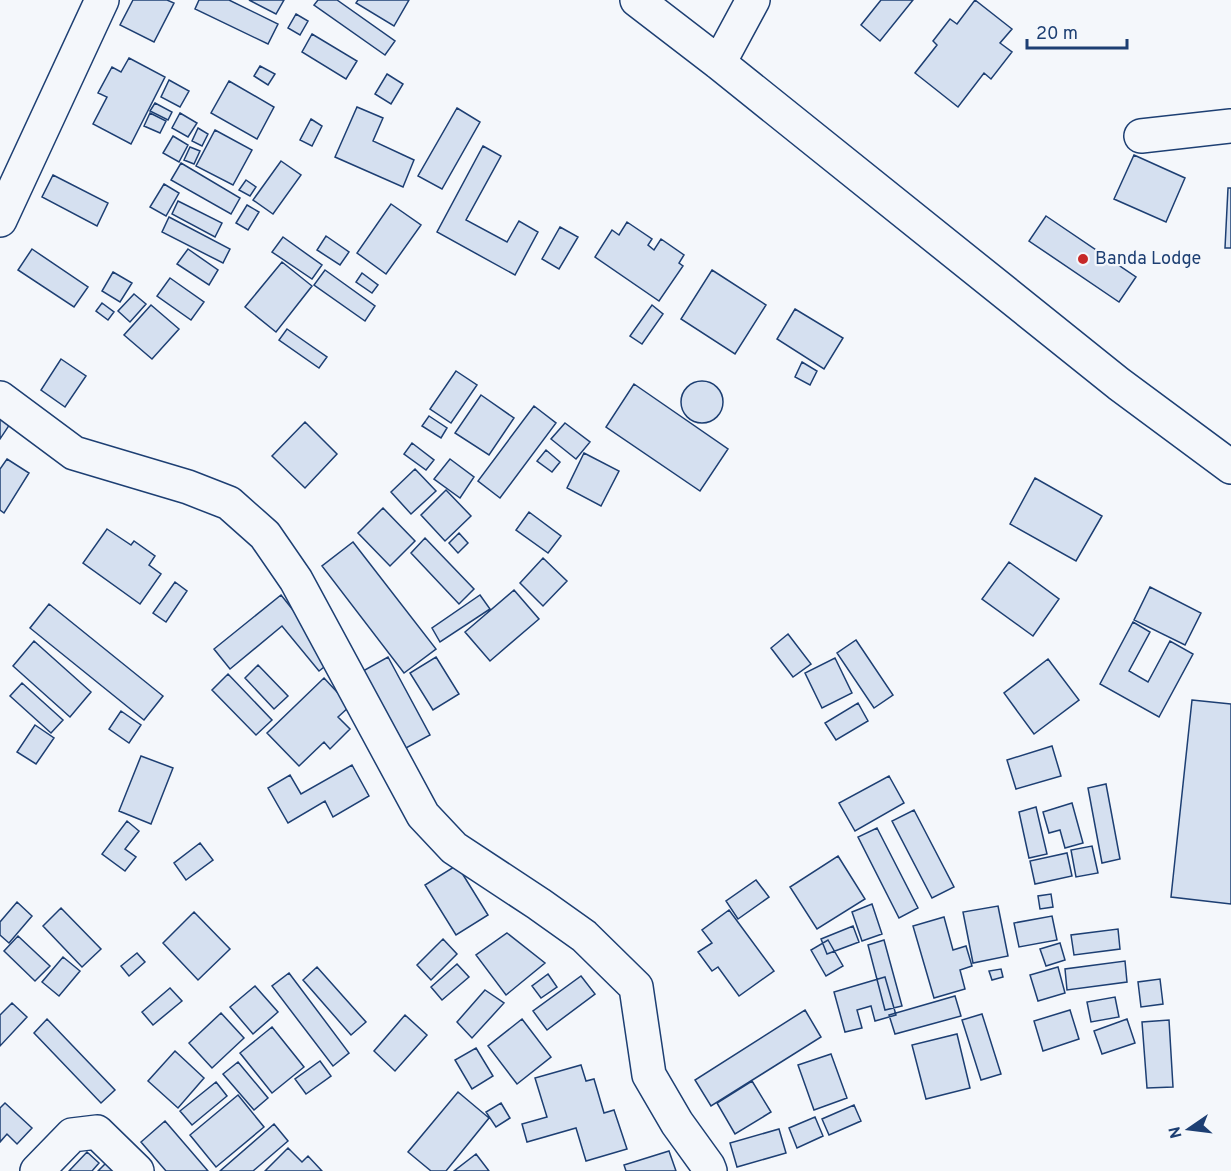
<svg xmlns="http://www.w3.org/2000/svg" width="1231" height="1171" font-family="Overpass,sans-serif">
	<style>
		.building { fill: #d5e0f0; stroke: #1d3f73; stroke-width: 1.5 }
		.lines { fill: none; stroke-linecap: round; stroke-linejoin: round }
		.minor-casing { stroke: #1d3f73; stroke-width: 36 }
		.minor { stroke: #f4f7fb; stroke-width: 33 }
		.poi-dot { fill: #c62828; stroke: #f4f7fb; stroke-width: 2 }
		.labels { text-anchor: middle; dominant-baseline: central; stroke-width: 4.5; stroke-linejoin: round; paint-order: stroke }
		.poi-label { font-size: 18px; fill: #1d3f73; stroke: #f4f7fb; text-anchor: start }
	</style>
	<rect width="100%" height="100%" fill="#f4f7fb"/>
	<path class="building" d="M133 0H167L174 3 154 42 120 25Z
		M199 0H229L278 24 268 44 195 9Z
		M249 0H284L276 14Z
		M318 0H337L395 41 385 55 314 5Z
		M358 0H409L394 26 356 3Z
		M881 0H913L880 41 861 25Z
		M975 0 1012 29 1000 43 1012 52 991 79 984 73 958 107 915 73 937 45 933 41 950 19 957 24Z
		M296 14 308 21 300 35 288 28Z
		M312 34 357 61 346 79 302 52Z
		M129 58 165 77 131 144 93 124 107 97 98 93 112 67 121 72Z
		M260 66 275 74 268 85 254 76Z
		M387 74 403 84 391 104 375 94Z
		M169 80 189 91 180 107 161 97Z
		M229 81 274 107 257 139 211 113Z
		M155 103 172 112 168 120 150 111Z
		M357 107 383 118 373 141 414 160 403 187 335 157Z
		M457 108 480 122 442 189 418 176Z
		M150 113 166 121 160 133 144 126Z
		M180 113 197 123 188 137 172 128Z
		M311 119 322 126 312 146 300 140Z
		M198 128 208 134 202 146 192 141Z
		M215 130 252 150 233 185 196 166Z
		M173 136 188 145 179 162 163 153Z
		M483 146 501 156 466 220 507 242 519 221 538 232 515 275 437 232Z
		M190 147 200 151 194 164 184 160Z
		M1134 155 1185 178 1166 222 1114 199Z
		M281 161 301 175 273 214 253 200Z
		M181 163 240 198 231 214 171 180Z
		M53 175 108 203 97 226 42 197Z
		M246 180 256 187 250 196 239 190Z
		M164 184 179 193 166 216 150 207Z
		M1228 188H1231V248H1225Z
		M178 201 222 223 215 237 172 214Z
		M391 204 421 225 386 274 357 253Z
		M247 205 259 212 248 230 236 223Z
		M1046 216 1136 277 1119 302 1029 241Z
		M169 217 230 249 223 263 162 232Z
		M627 222 652 239 648 245 654 250 661 239 684 255 679 263 683 266 659 301 595 257 612 230 619 235Z
		M560 227 578 237 559 269 542 259Z
		M326 236 349 252 340 265 317 250Z
		M283 237 322 265 312 279 272 252Z
		M32 249 88 287 74 307 18 270Z
		M188 249 218 270 209 285 177 264Z
		M282 262 312 286 276 332 245 307Z
		M325 270 375 306 365 321 314 285Z
		M712 270 766 305 735 354 681 319Z
		M113 272 132 283 120 302 102 291Z
		M362 273 378 285 372 293 356 282Z
		M170 278 204 302 191 320 157 296Z
		M134 294 146 304 130 322 118 311Z
		M102 303 114 312 108 320 96 311Z
		M151 305 179 329 152 359 124 335Z
		M652 305 663 314 642 344 630 336Z
		M795 309 843 338 824 369 777 339Z
		M287 329 327 357 319 368 279 340Z
		M61 359 86 376 65 407 41 390Z
		M802 362 817 371 810 385 795 377Z
		M456 371 477 385 451 423 430 409Z
		M681 402a21 21 0 1 1 42 0a21 21 0 1 1-42 0Z
		M634 384 728 449 700 491 606 427Z
		M481 395 514 418 489 455 455 433Z
		M534 406 556 423 500 498 478 481Z
		M429 416 447 428 441 438 422 426Z
		M0 417 10 424 0 439Z
		M305 422 337 454 305 488 272 456Z
		M565 423 590 442 576 459 551 439Z
		M412 443 434 460 426 470 404 454Z
		M546 450 560 462 552 472 537 461Z
		M584 453 619 471 601 506 567 488Z
		M7 459 29 473 4 513 0 510V469Z
		M450 459 474 477 460 498 434 479Z
		M415 469 436 491 411 514 391 492Z
		M1035 478 1102 516 1076 561 1010 524Z
		M446 490 471 516 445 541 421 515Z
		M383 508 415 541 390 566 358 533Z
		M529 512 561 536 548 553 516 530Z
		M107 529 131 545 134 541 155 556 149 565 161 574 140 604 83 563Z
		M459 533 468 543 458 553 449 543Z
		M425 538 474 589 459 604 411 553Z
		M353 542 436 649 404 673 322 566Z
		M543 558 567 581 543 606 520 583Z
		M1009 562 1059 599 1033 636 982 599Z
		M175 582 187 591 166 622 153 613Z
		M1150 587 1201 613 1185 645 1134 620Z
		M514 590 539 619 490 661 465 632Z
		M281 595 333 660 319 671 282 626 230 669 214 649Z
		M480 595 490 609 440 642 432 628Z
		M49 604 163 696 144 720 30 628Z
		M1133 622 1150 632 1129 671 1148 682 1170 641 1193 654 1159 717 1100 684Z
		M788 634 811 664 793 677 771 648Z
		M856 640 893 695 874 708 837 653Z
		M34 641 91 692 70 717 13 666Z
		M388 657 430 735 406 748 363 671Z
		M436 657 459 694 433 710 410 673Z
		M835 658 852 693 822 708 805 673Z
		M1048 659 1079 700 1034 734 1004 693Z
		M258 665 288 696 274 709 245 678Z
		M228 674 272 720 256 735 212 690Z
		M324 678 350 706 338 717 350 729 330 749 324 742 299 766 267 733Z
		M22 683 63 720 51 733 10 696Z
		M1192 700 1231 704V904L1171 897Z
		M858 703 868 721 836 740 825 723Z
		M121 711 141 725 129 743 109 729Z
		M35 725 54 738 36 764 17 752Z
		M1052 746 1061 776 1016 789 1007 760Z
		M141 756 173 768 151 824 119 811Z
		M352 765 369 796 333 817 325 801 288 823 268 788 290 775 301 794Z
		M889 776 904 803 855 831 839 803Z
		M1106 784 1120 859 1102 863 1088 788Z
		M1072 803 1083 843 1065 848 1060 830 1049 833 1043 812Z
		M1036 807 1047 854 1029 858 1019 812Z
		M914 810 954 887 932 898 892 821Z
		M127 821 139 831 125 849 136 857 125 871 102 854Z
		M877 828 918 908 899 918 858 837Z
		M200 843 213 860 186 880 174 863Z
		M1092 846 1098 873 1076 877 1071 850Z
		M1067 853 1072 876 1035 884 1030 861Z
		M838 856 865 899 817 929 790 887Z
		M457 865 488 915 456 935 425 885Z
		M756 880 769 897 738 919 726 901Z
		M1051 894 1053 907 1040 909 1038 896Z
		M17 902 32 916 9 943 0 935V922Z
		M872 904 882 934 862 941 852 912Z
		M998 906 1008 956 973 963 963 912Z
		M61 908 101 949 82 967 43 926Z
		M729 910 774 971 739 996 718 967 712 971 698 952 712 943 702 930Z
		M194 912 230 949 198 980 163 943Z
		M1052 916 1057 940 1019 947 1014 923Z
		M944 917 953 950 966 946 972 966 960 970 965 989 934 998 913 926Z
		M853 926 859 942 827 954 821 939Z
		M1118 929 1120 949 1074 955 1071 935Z
		M507 933 545 963 506 995 476 955Z
		M18 936 50 966 35 981 4 951Z
		M443 939 457 954 431 980 417 965Z
		M828 940 843 966 826 976 811 950Z
		M884 940 902 1006 885 1010 868 945Z
		M1060 943 1065 960 1046 966 1040 949Z
		M137 953 145 962 129 976 121 966Z
		M63 957 80 971 59 996 42 982Z
		M1125 961 1127 982 1067 990 1065 969Z
		M457 964 469 977 442 1000 431 987Z
		M317 967 366 1022 351 1035 303 980Z
		M1058 967 1065 993 1038 1001 1030 975Z
		M1001 969 1003 977 992 980 989 971Z
		M289 973 349 1053 333 1066 272 986Z
		M548 974 557 987 541 998 532 986Z
		M581 976 595 994 547 1030 533 1011Z
		M885 977 896 1015 875 1021 871 1006 857 1010 862 1028 845 1032 834 992Z
		M1160 979 1163 1004 1141 1007 1138 982Z
		M255 986 278 1012 253 1034 230 1007Z
		M170 988 182 1001 153 1025 142 1012Z
		M485 990 504 1003 472 1038 457 1022Z
		M955 996 961 1016 895 1034 889 1015Z
		M1115 997 1119 1017 1091 1022 1087 1002Z
		M12 1003 27 1017 0 1046V1015Z
		M805 1010 821 1037 711 1106 695 1080Z
		M1070 1010 1079 1039 1043 1051 1034 1021Z
		M221 1013 244 1038 212 1068 189 1043Z
		M982 1014 1001 1074 981 1080 962 1020Z
		M405 1015 427 1035 395 1071 374 1051Z
		M47 1019 115 1090 101 1103 34 1033Z
		M522 1019 551 1057 517 1084 488 1046Z
		M1127 1019 1135 1043 1102 1054 1094 1031Z
		M1169 1020 1173 1087 1147 1088 1142 1022Z
		M272 1027 304 1067 272 1093 240 1053Z
		M957 1034 970 1088 926 1099 912 1045Z
		M476 1048 493 1076 472 1089 455 1060Z
		M175 1051 204 1078 178 1108 148 1081Z
		M831 1054 847 1098 814 1110 798 1065Z
		M320 1061 331 1076 306 1094 295 1079Z
		M238 1062 268 1098 254 1110 223 1074Z
		M581 1065 586 1081 594 1079 604 1113 614 1110 627 1149 586 1161 576 1128 527 1142 522 1124 547 1117 535 1078Z
		M752 1081 771 1112 735 1134 717 1103Z
		M216 1082 227 1096 192 1125 180 1111Z
		M458 1092 489 1118 446 1171H431L408 1152Z
		M238 1095 264 1127 216 1167 190 1135Z
		M5 1103 32 1128 17 1144 7 1134 0 1142V1108Z
		M501 1103 510 1118 496 1127 486 1112Z
		M854 1105 861 1121 829 1135 822 1119Z
		M815 1117 823 1136 797 1148 789 1128Z
		M165 1121 208 1171H166L141 1142Z
		M274 1124 288 1141 253 1171H220Z
		M779 1129 786 1153 737 1167 730 1143Z
		M288 1148 302 1162 308 1156 322 1171H265Z
		M669 1151 676 1171H626L624 1165Z
		M87 1152 99 1163 92 1171H69Z
		M476 1154 489 1171H454Z
		M106 1163 114 1171H98Z"/>
	<g class="lines">
		<g class="minor-casing">
			<path id="minor" d="M637 0 719 63 1119 384 1231 467
				M719 63 753 0
				M1141 136 1231 126
				M0 220 102 0
				M0 398 74 453 188 487 229 503 265 535 296 580 423 815 454 848 539 904 584 936 636 987 649 1075 677 1123 708 1166 710 1171
				M37 1171 72 1135 97 1132 137 1171"/>
		</g>
		<use href="#minor" class="minor"/>
	</g>
	<circle class="poi-dot" cx="1083" cy="259" r="6"/>
	<g class="labels">
		<g class="poi-label">
			<text x="1095" y="259">Banda Lodge</text>
		</g>
	</g>
	<g transform="translate(1189 1129) rotate(256)" stroke="#f4f7fb" stroke-width="4.5" paint-order="stroke">
	<path d="M0-4.5L10 22L0 15L-10 22Z" fill="#1d3f73"/>
	<text y="-9" font-size="16" font-weight="bold" text-anchor="middle" fill="#1d3f73">N</text>
	</g>
	<path d="M1027 39v9h100v-9" fill="none" stroke="#1d3f73" stroke-width="3"/>
	<text x="1036" y="39" font-size="18" fill="#1d3f73" stroke="#f4f7fb" stroke-width="4.5" paint-order="stroke">20 m</text>
</svg>
